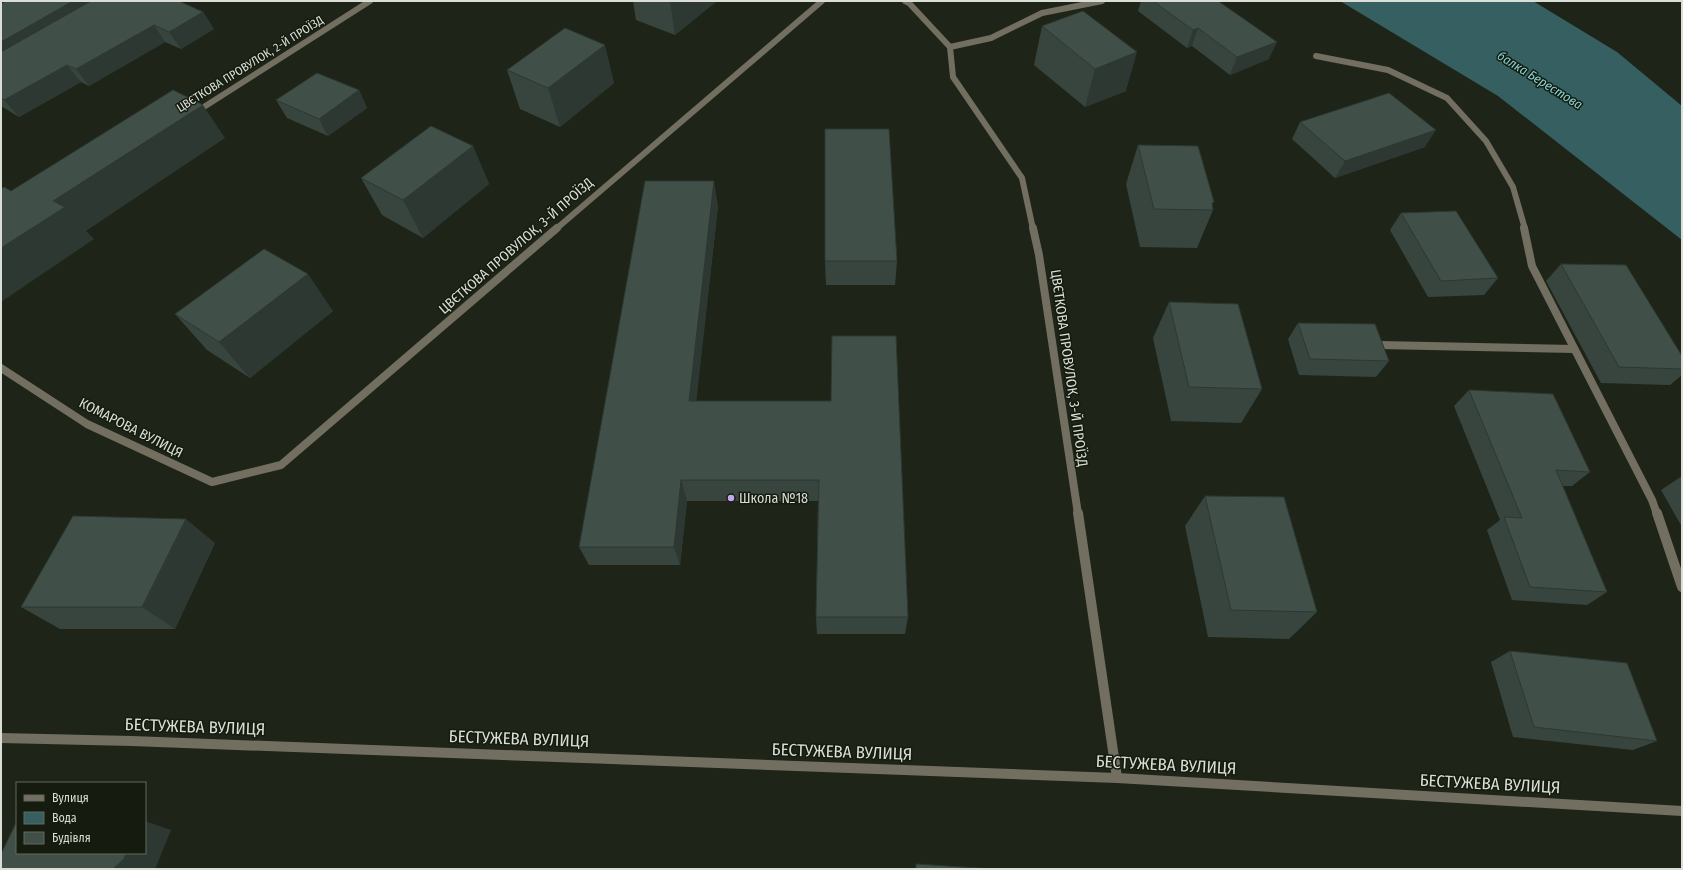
<svg xmlns="http://www.w3.org/2000/svg" width="1683" height="870" font-family="'Fira Sans Condensed',sans-serif">
	<style>
		.water { fill: #355f60 }
		.lines { fill: none; stroke-linecap: round; stroke-linejoin: round }
		.service-far1 { stroke: #726f61; stroke-width: 6 }
		.service { stroke: #726f61; stroke-width: 8 }
		.minor-far2 { stroke: #726f61; stroke-width: 6 }
		.minor-far1 { stroke: #726f61; stroke-width: 8 }
		.minor { stroke: #726f61; stroke-width: 10 }
		.tertiary { stroke: #726f61; stroke-width: 10 }
		.wall { fill: #37453e }
		.shaded-wall { fill: #2d3832 }
		.building { fill: #405048; stroke: #2d3832 }
		.poi-dot { fill: #c5a6f0; stroke: #151b0f; stroke-width: 1.5 }
		.labels { text-anchor: middle; dominant-baseline: central; stroke-width: 3; stroke-linejoin: round; paint-order: stroke }
		.far-street-label { font-size: 12px; fill: #daded6; stroke: #151b0f }
		.far-water-label { font-size: 13px; font-style: italic; fill: #84d2d5; stroke: #151b0f }
		.street-label { font-size: 14px; fill: #daded6; stroke: #151b0f }
		.poi-label { font-size: 14px; fill: #daded6; stroke: #151b0f; text-anchor: start }
		.near-street-label { font-size: 17px; fill: #daded6; stroke: #151b0f }
	</style>
	<rect width="100%" height="100%" fill="#1e2518"/>
	<path class="water" d="M1340 1H1533L1617 52 1682 106V240L1498 96Z"/>
	<g class="lines">
		<path class="service-far1" d="M950 47 991 38 1042 13 1102 1"/>
		<path class="service" d="M1380 345 1574 349"/>
		<path class="minor-far2" d="M905 1 909 3 950 47 953 77 1022 178 1033 229
			M1316 56 1388 70 1447 98 1486 141 1513 187 1525 229
			M196 112 370 1
			M556 229 822 1"/>
		<path class="minor-far1" d="M1033 228 1039 255 1078 514
			M1524 228 1532 266 1652 500 1657 514
			M1 368 87 424 212 482 281 465 557 228"/>
		<path class="minor" d="M1078 513 1117 778
			M1657 513 1682 587"/>
		<path class="tertiary" d="M1 738 132 741 1117 778 1682 811"/>
	</g>
	<path class="wall" d="M633 1H717L675 35 636 20Z
		M1141 1H1218L1269 59 1230 75 1192 46 1187 48 1138 11Z
		M1 4 203 12 214 29 181 49 165 42 89 86 81 82 19 117 1 106Z
		M1042 26 1126 91 1085 107 1034 65Z
		M507 70 614 83 560 127 520 109Z
		M359 90 367 108 328 136 287 118 276 100Z
		M1300 122 1425 147 1335 178 1292 139Z
		M1138 145 1213 206V210L1197 248 1140 247 1126 184Z
		M473 146 489 184 423 238 382 215 361 178Z
		M718 206 696 401H831L908 617 905 634H817L816 617 818 501H687L680 565H589L579 547Z
		M1401 213 1498 278 1484 295 1428 297 1390 230Z
		M825 261H897L895 285H826Z
		M1561 264 1682 356V375L1670 385 1601 383 1546 281Z
		M1169 302 1262 389 1241 423 1171 421 1153 338Z
		M333 311 250 378 207 350 175 314Z
		M1298 323 1389 361 1376 377 1299 375 1288 339Z
		M1469 390 1590 472 1572 486H1563L1607 592 1587 605 1512 600 1487 530 1500 520 1454 406Z
		M1682 476V527L1661 490Z
		M1205 496 1317 612 1289 639 1208 637 1185 526Z
		M215 543 175 629H60L21 607Z
		M1510 651 1657 741 1633 750 1513 737 1491 662Z"/>
	<path class="shaded-wall" d="M73 1H114L1 67V42Z
		M670 1H717L675 35Z
		M203 12 214 29 181 49 169 32Z
		M154 25 165 42 89 86 76 69Z
		M1198 28 1192 46 1187 48 1193 30Z
		M1277 42 1269 59 1230 75 1237 57Z
		M605 45 614 83 560 127 548 88Z
		M1137 52 1126 91 1085 107 1095 69Z
		M67 65 81 82 19 117 4 100Z
		M359 90 367 108 328 136 319 119Z
		M203 105 225 138 86 231 94 239 1 302V248L53 201Z
		M1436 130 1425 147 1335 178 1345 161Z
		M473 146 489 184 423 238 403 200Z
		M714 181 718 206 694 422 689 401Z
		M308 274 333 311 250 378 219 342Z
		M681 480 687 501 680 565 674 547Z
		M186 519 215 543 175 629 142 607Z
		M145 821 171 830 156 867 154 869H113L126 853H145Z"/>
	<path class="building" d="M6 1H73L1 42V4Z
		M91 1H179L203 12 169 32 154 25 76 69 67 65 4 100 1 98V52Z
		M1153 1H1218L1277 42 1237 57 1198 28 1193 30Z
		M1083 11 1137 52 1095 69 1042 26Z
		M565 28 605 45 548 88 507 70Z
		M317 73 359 90 319 119 276 100Z
		M173 90 203 105 53 201 65 207 1 248V189L4 187 11 191Z
		M1389 93 1436 130 1345 161 1300 122Z
		M431 126 473 146 403 200 361 178Z
		M825 129H889L897 261H825Z
		M1138 145 1198 146 1214 202 1212 203 1213 210 1154 209Z
		M645 181H714L689 401H831L832 336H896L908 617H816L819 480H681L674 547H579Z
		M1456 211 1498 278 1441 281 1401 213Z
		M264 249 308 274 219 342 175 314Z
		M1561 264 1626 265 1682 356V369L1619 367Z
		M1169 302 1238 304 1262 389 1189 387Z
		M1298 323 1375 324 1389 361 1310 359Z
		M1469 390 1553 394 1590 472 1556 470 1607 592 1530 587 1504 517 1522 518Z
		M1205 496 1284 497 1317 612 1231 610Z
		M73 516 186 519 142 607H21Z
		M1510 651 1627 663 1657 741 1534 727Z
		M17 821V853H126L124 859 113 869H1V854Z
		M916 864 993 869H916Z"/>
	<circle class="poi-dot" cx="731" cy="498" r="4"/>
	<g class="labels">
		<g class="far-street-label">
			<text transform="translate(250 64) rotate(-32)">ЦВЄТКОВА ПРОВУЛОК, 2-Й ПРОЇЗД</text>
		</g>
		<g class="far-water-label">
			<text transform="translate(1540 80) rotate(32)">балка Берестова</text>
		</g>
		<g class="street-label">
			<text transform="translate(516 246) rotate(-41)">ЦВЄТКОВА ПРОВУЛОК, 3-Й ПРОЇЗД</text>
			<text transform="translate(1069 368) rotate(82)">ЦВЄТКОВА ПРОВУЛОК, 3-Й ПРОЇЗД</text>
			<text transform="translate(131 428) rotate(27)">КОМАРОВА ВУЛИЦЯ</text>
		</g>
		<g class="poi-label">
			<text x="739" y="498">Школа №18</text>
		</g>
		<g class="near-street-label">
			<text transform="translate(195 727) rotate(2)">БЕСТУЖЕВА ВУЛИЦЯ</text>
			<text transform="translate(519 739) rotate(2)">БЕСТУЖЕВА ВУЛИЦЯ</text>
			<text transform="translate(842 752) rotate(2)">БЕСТУЖЕВА ВУЛИЦЯ</text>
			<text transform="translate(1166 765) rotate(3)">БЕСТУЖЕВА ВУЛИЦЯ</text>
			<text transform="translate(1490 784) rotate(3)">БЕСТУЖЕВА ВУЛИЦЯ</text>
		</g>
	</g>
	<rect width="1683" height="870" fill="none" stroke="#daded6" stroke-width="4"/>
	<rect x="16" y="782" width="130" height="72" fill="#151b0f" stroke="#64695f"/>
	<rect x="24" y="795" width="20" height="6" fill="#726f61" stroke="#64695f"/>
	<text x="52" y="802" font-size="12" fill="#daded6">Вулиця</text>
	<rect x="24" y="812" width="20" height="12" fill="#355f60" stroke="#64695f"/>
	<text x="52" y="822" font-size="12" fill="#daded6">Вода</text>
	<rect x="24" y="832" width="20" height="12" fill="#405048" stroke="#64695f"/>
	<text x="52" y="842" font-size="12" fill="#daded6">Будівля</text>
</svg>
